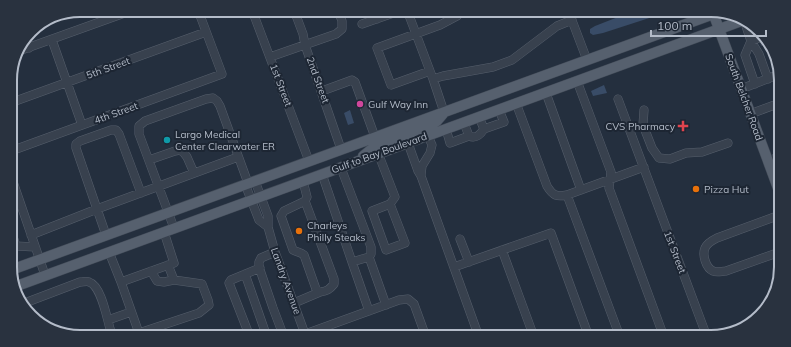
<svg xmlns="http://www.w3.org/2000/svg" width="791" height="347" font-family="Mulish,sans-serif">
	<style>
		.water { fill: #394c67 }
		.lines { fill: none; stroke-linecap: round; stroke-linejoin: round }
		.minor-tunnel { stroke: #3a4453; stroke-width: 8; stroke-dasharray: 8 4; stroke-linecap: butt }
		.minor-casing { stroke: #565f6c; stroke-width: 9 }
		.major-casing { stroke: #414a57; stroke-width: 11 }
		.minor { stroke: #38414e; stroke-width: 8 }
		.major { stroke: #56606e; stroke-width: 10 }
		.hotel-dot { fill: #d1479c; stroke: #1d2633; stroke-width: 1.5 }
		.health-dot { fill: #e0444e; stroke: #1d2633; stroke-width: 1.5 }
		.culture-dot { fill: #0f9aa8; stroke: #1d2633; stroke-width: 1.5 }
		.food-dot { fill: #e8710a; stroke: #1d2633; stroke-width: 1.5 }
		.labels { text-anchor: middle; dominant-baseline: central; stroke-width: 4; stroke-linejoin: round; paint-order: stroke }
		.street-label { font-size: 10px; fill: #b4bcc9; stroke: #1d2633 }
		.poi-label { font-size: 10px; fill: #b4bcc9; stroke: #1d2633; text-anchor: start }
		.rim { fill: none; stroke: #b4bcc9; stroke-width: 2 }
	</style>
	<rect width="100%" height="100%" fill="#242f3e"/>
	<path class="water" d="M636 10H674L603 33 593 35 590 33V29L595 26Z
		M604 85 607 93 593 96 591 91Z
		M350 110 354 123 348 125 344 113Z"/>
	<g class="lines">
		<path class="minor-tunnel" d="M757 33 759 32
			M760 42 768 40"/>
		<g class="minor-casing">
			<path id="minor" d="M252 10 309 161
				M294 10 303 34 305 45 341 149
				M374 10 377 19
				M407 10 433 79 444 112
				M568 10 587 60
				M744 20 751 41 759 38
				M362 24 402 10
				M25 38 29 48
				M52 40 82 125
				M16 52 133 10
				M270 57 336 34 342 29V21L338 10
				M430 71 391 85 377 48 440 25 457 16 462 10
				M433 79 443 76 493 67 512 60 557 26 572 20
				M577 81 611 172 609 188 664 337
				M755 84 745 55 751 41 759 54 768 79
				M741 89 780 74
				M322 91 352 80 355 82 375 137
				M546 93 581 190
				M618 99 707 337
				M10 103 206 32
				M516 103 547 186C553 196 557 197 567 195L644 167
				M644 110 643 125 652 148 659 158 670 159 686 153 702 152 728 143
				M750 114 780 103
				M479 117 484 129 504 122 499 110
				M446 129 450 143 469 136 464 123
				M469 136C476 139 480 135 484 129
				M408 143 418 171 421 176 479 337
				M11 151 222 74 198 10
				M378 153 395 197 390 204 372 211 386 250 405 243 390 204
				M149 160 175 151 180 150 184 153 187 157 194 173
				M768 161 779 157
				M322 174 352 262 369 257 371 254V247L341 168
				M421 175 422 166 430 153 432 145 428 136
				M11 176 45 275
				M255 181 268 216V227L275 252 305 334
				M303 181 307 197 305 201 334 279V284C329 290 327 291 320 292L316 289 304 255C300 252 297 252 293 250L281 216 284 211 305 201
				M245 184 259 220 268 227
				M141 193 119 134 116 130H111L80 141 76 144V148L97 209C144 192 191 174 238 157
				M567 195 620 337
				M174 228 139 134V126L145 121 206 99 213 98 217 101 220 106 248 183
				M11 230 16 246
				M31 235 97 209 106 235
				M460 239 469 262
				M16 246 35 247
				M502 250 534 337
				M109 252 121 282 174 263 164 232
				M275 252 261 258 259 262V267L273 308 284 337
				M777 253 726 271C722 271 717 273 713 271 706 268 702 255 705 248 707 243 713 240 717 238L777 216
				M369 257 386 305
				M352 262 369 311
				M168 265 174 280
				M454 267 551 233 589 337
				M245 274 267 337
				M121 282 140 336
				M294 303 320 292
				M22 304 80 282C83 282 87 281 89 282 102 286 107 320 111 332V337
				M108 320 131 312
				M139 333 199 313 209 305 208 300 202 284 174 280 164 282 157 281 151 271
				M250 337 229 283 231 280 260 268
				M297 337 399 300 408 299 414 304 426 337"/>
		</g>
		<g class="major-casing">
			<path id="major" d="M712 10 778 188
				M363 156 374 147 426 128 437 121 443 114
				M11 270 719 12
				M14 287 744 20"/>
		</g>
		<use href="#minor" class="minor"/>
		<use href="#major" class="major"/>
	</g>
	<circle class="hotel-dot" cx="360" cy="104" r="4"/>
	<path class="health-dot" d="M681 120h4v4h4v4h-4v4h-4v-4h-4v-4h4z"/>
	<circle class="culture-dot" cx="167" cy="140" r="4"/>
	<g class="food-dot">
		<circle cx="696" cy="189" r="4"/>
		<circle cx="299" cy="231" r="4"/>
	</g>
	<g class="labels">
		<g class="street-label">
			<text transform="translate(108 68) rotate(-20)">5th Street</text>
			<text transform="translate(318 80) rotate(70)">2nd Street</text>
			<text transform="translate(281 85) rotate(69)">1st Street</text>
			<text transform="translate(744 97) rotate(70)">South Belcher Road</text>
			<text transform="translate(116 113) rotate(-20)">4th Street</text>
			<text transform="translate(379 153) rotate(-20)">Gulf to Bay Boulevard</text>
			<text transform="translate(675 252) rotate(69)">1st Street</text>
			<text transform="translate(286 281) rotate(70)">Landry Avenue</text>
		</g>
		<g class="poi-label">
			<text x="368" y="104">Gulf Way Inn</text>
			<text x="675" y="126" text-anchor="end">CVS Pharmacy</text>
			<text x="175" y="134">Largo Medical<tspan x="175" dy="12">Center Clearwater ER</tspan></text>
			<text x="704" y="189">Pizza Hut</text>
			<text x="307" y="225">Charleys<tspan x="307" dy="12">Philly Steaks</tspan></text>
		</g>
	</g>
	<path d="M0 0H791V347H0ZM80 17H711A63 63 0 0 1 774 80V267A63 63 0 0 1 711 330H80A63 63 0 0 1 17 267V80A63 63 0 0 1 80 17Z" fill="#29323f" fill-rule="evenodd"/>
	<path class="rim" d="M80 17H711A63 63 0 0 1 774 80V267A63 63 0 0 1 711 330H80A63 63 0 0 1 17 267V80A63 63 0 0 1 80 17Z"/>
	<path d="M651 30v6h115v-6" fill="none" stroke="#b4bcc9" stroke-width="2"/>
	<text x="657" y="30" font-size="12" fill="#b4bcc9" stroke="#1d2633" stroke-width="3" paint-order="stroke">100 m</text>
</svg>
